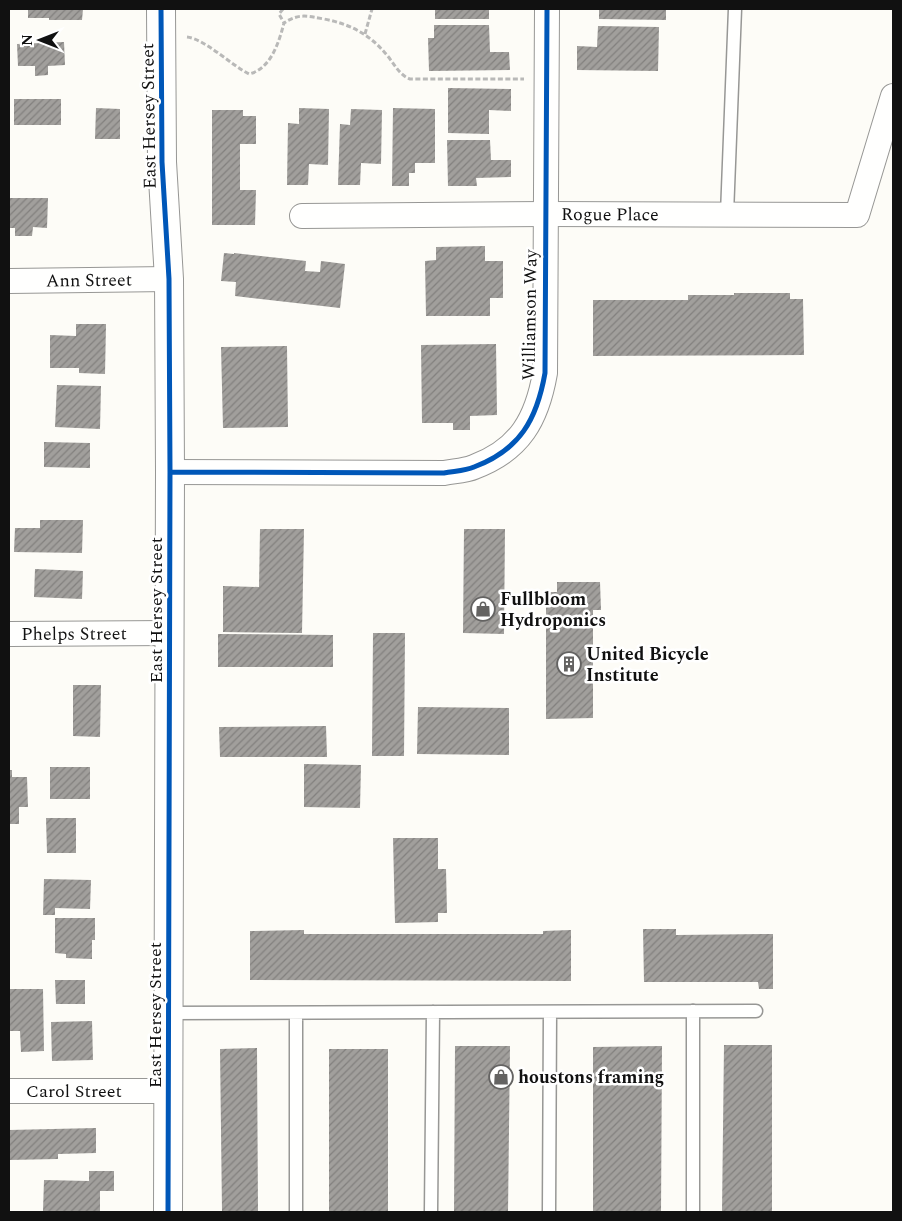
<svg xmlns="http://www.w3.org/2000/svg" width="902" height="1221" font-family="Spectral,serif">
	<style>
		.building { fill: url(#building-hatch) }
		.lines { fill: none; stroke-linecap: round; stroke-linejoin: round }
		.service-casing { stroke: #979795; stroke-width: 15 }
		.minor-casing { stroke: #979795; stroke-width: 26 }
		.tertiary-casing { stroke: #979795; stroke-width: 30 }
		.path { stroke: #b9b9b8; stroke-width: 3; stroke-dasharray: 5 2.5; stroke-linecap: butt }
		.service { stroke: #fffffe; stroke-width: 12 }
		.minor { stroke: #fffffe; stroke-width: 24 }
		.tertiary { stroke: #fffffe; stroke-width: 28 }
		.cycleway-casing { stroke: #fff; stroke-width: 8 }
		.cycleway { stroke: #0057b8; stroke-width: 5 }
		.labels { text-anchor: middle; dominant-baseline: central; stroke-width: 5; stroke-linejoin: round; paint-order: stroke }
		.street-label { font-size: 18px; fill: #111; stroke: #fff }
		.poi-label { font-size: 18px; font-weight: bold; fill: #111; stroke: #fff; text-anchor: start }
	</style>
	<defs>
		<pattern id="building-hatch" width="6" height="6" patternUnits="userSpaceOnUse" patternTransform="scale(1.25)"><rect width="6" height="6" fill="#a19f9c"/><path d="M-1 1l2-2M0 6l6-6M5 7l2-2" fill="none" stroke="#82807e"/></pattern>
	</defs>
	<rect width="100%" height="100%" fill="#fdfcf7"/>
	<path class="building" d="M28 9H83L82 20H49V18H28Z
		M435 9H489V19H435Z
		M599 9H666V20L599 19Z
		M434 25H489L490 52H509L510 70 429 71 428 38H434Z
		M598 26 659 27 658 71 577 70V46L597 47Z
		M64 42 65 65 48 66V75L35 76V66H18L17 44Z
		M448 88 511 89V111L489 110V134L448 133Z
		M14 99H61V125H14Z
		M96 108 120 109V139H95Z
		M299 108 329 109 328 165 309 164 308 185H287L288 123 299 124Z
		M393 108 435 109V163H415V173H409V186H392Z
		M351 109 382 110 381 164 361 163 360 185H338L340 124 350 125Z
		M212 110H243V116H256V144H240V190H256L255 225H212Z
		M447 140H490L491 160H511V177L476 178 477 186H448Z
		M9 198H48L47 228 33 227 32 236H15V228H9Z
		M485 246V261H503V298H490V316H426L425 261 436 260V247Z
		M224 253 234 254V253L306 261 305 271 320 272 321 261 345 264 340 308 235 296 236 282 221 281Z
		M734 293H790V299H803L804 355 593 356V300H688V295H734Z
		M76 324H106L105 374 79 373V368H50V335L76 336Z
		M496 344 497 415 470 416V430H453V423H422L421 345Z
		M287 346 288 427 223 428 221 347Z
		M57 385 101 386 100 429 55 427Z
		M44 442 90 443V468L44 467Z
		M40 520H83L82 553 14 552 15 528H40Z
		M260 529H304L302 633 223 632V586L259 587Z
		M464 529H505L504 634 463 633Z
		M35 569 83 571 82 599 34 597Z
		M557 582H600L601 610H593V718L546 719V592H557Z
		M373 633H405L404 756H372Z
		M218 634 333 635V667H218Z
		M73 685H101L100 737 73 736Z
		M418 707 509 708V755L417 754Z
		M326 726 327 757H220L219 727Z
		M304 764 361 765 360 808 304 807Z
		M50 767H90V799H50Z
		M9 770H12V777H27L28 807H19V824H9Z
		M46 818H76V853H47Z
		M393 838H438V869H446L447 913H438V922L395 923Z
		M44 879 91 880 90 909 55 908V915H43Z
		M55 918H95V940H92V959L66 958V954L55 953Z
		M643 929H676V935L773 934V989H759L758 982H644Z
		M304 930V934H543V931L571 930V981L250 980V931Z
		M55 980H85V1004H56Z
		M9 989H43L44 1051 21 1052 20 1031H9Z
		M92 1021 93 1060 52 1061 51 1022Z
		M724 1045H772V1212H722Z
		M455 1046H510L508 1212H454Z
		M662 1046 661 1212H593V1047Z
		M257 1048 258 1212H222L220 1049Z
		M329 1049H388V1212H329Z
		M96 1128V1153L58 1154V1159L9 1160V1130Z
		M89 1171H114V1191H100V1212L43 1211 44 1180 89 1181Z"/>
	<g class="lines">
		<g class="service-casing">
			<path id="service" d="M727 214 735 9
				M168 1013 756 1011
				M296 1212V1013
				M431 1212 433 1012
				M549 1212 550 1012
				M693 1212V1011"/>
		</g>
		<g class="minor-casing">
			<g id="minor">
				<path id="s1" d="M302 216 546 214 857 215 893 96"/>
				<path id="s2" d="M9 281 169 279"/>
				<path d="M170 472 444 473C454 471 465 471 474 467 520 450 537 419 545 373L547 9"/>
				<path id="s3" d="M9 634 170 633"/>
				<path id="s4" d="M9 1091H168"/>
			</g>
		</g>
		<g class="tertiary-casing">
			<path id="tertiary" d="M161 9 162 162 169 279 170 472 168 1212"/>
		</g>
		<path class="path" d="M283 9 279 14 284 23
			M365 34 372 9
			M187 37C205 39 231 65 249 74 271 69 279 42 284 23 299 13 307 16 324 19 350 24 369 34 386 54 394 63 399 75 410 79H524"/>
		<use href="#service" class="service"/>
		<use href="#minor" class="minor"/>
		<use href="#tertiary" class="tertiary"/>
		<g class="cycleway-casing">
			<path id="cycleway" d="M161 9 162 162 169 279 170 472 168 1212
				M170 472 444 473C454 471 465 471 474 467 520 450 537 419 545 373L547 9"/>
		</g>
		<use href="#cycleway" class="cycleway"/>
	</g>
	<defs>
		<g id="shop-ring" transform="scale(1.25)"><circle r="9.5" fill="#fff" stroke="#646362" stroke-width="1.5"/><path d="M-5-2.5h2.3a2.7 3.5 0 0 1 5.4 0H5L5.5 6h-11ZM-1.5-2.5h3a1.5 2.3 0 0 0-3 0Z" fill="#646362"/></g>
		<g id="building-ring" transform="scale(1.25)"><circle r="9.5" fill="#fff" stroke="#646362" stroke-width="1.5"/><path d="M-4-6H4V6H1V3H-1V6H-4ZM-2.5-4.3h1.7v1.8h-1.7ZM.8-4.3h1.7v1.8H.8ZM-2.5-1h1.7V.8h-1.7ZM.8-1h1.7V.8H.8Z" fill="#646362"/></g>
	</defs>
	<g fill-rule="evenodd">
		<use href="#shop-ring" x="483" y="609"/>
		<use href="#building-ring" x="569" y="664"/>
		<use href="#shop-ring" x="501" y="1077"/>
	</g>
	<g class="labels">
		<g class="street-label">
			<text transform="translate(149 116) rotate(-91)">East Hersey Street</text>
			<text stroke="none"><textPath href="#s1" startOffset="308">Rogue Place</textPath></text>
			<text stroke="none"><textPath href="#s2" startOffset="80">Ann Street</textPath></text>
			<text transform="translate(530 315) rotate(-89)">Williamson Way</text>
			<text transform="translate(156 610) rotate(-90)">East Hersey Street</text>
			<text stroke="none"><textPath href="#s3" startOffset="65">Phelps Street</textPath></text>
			<text transform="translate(155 1015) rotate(-90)">East Hersey Street</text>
			<text stroke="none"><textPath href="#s4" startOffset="65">Carol Street</textPath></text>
		</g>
		<g class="poi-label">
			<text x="500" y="599">Fullbloom<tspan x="500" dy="21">Hydroponics</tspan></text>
			<text x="586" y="654">United Bicycle<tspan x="586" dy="21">Institute</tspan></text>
			<text x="518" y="1077">houstons framing</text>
		</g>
	</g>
	<rect width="902" height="1221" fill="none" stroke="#111111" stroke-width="20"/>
	<g transform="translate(40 40) rotate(270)" stroke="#ffffff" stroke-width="4" paint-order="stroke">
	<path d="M0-4L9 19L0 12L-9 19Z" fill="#111111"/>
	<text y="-8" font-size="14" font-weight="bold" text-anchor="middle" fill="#111111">N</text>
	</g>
</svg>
